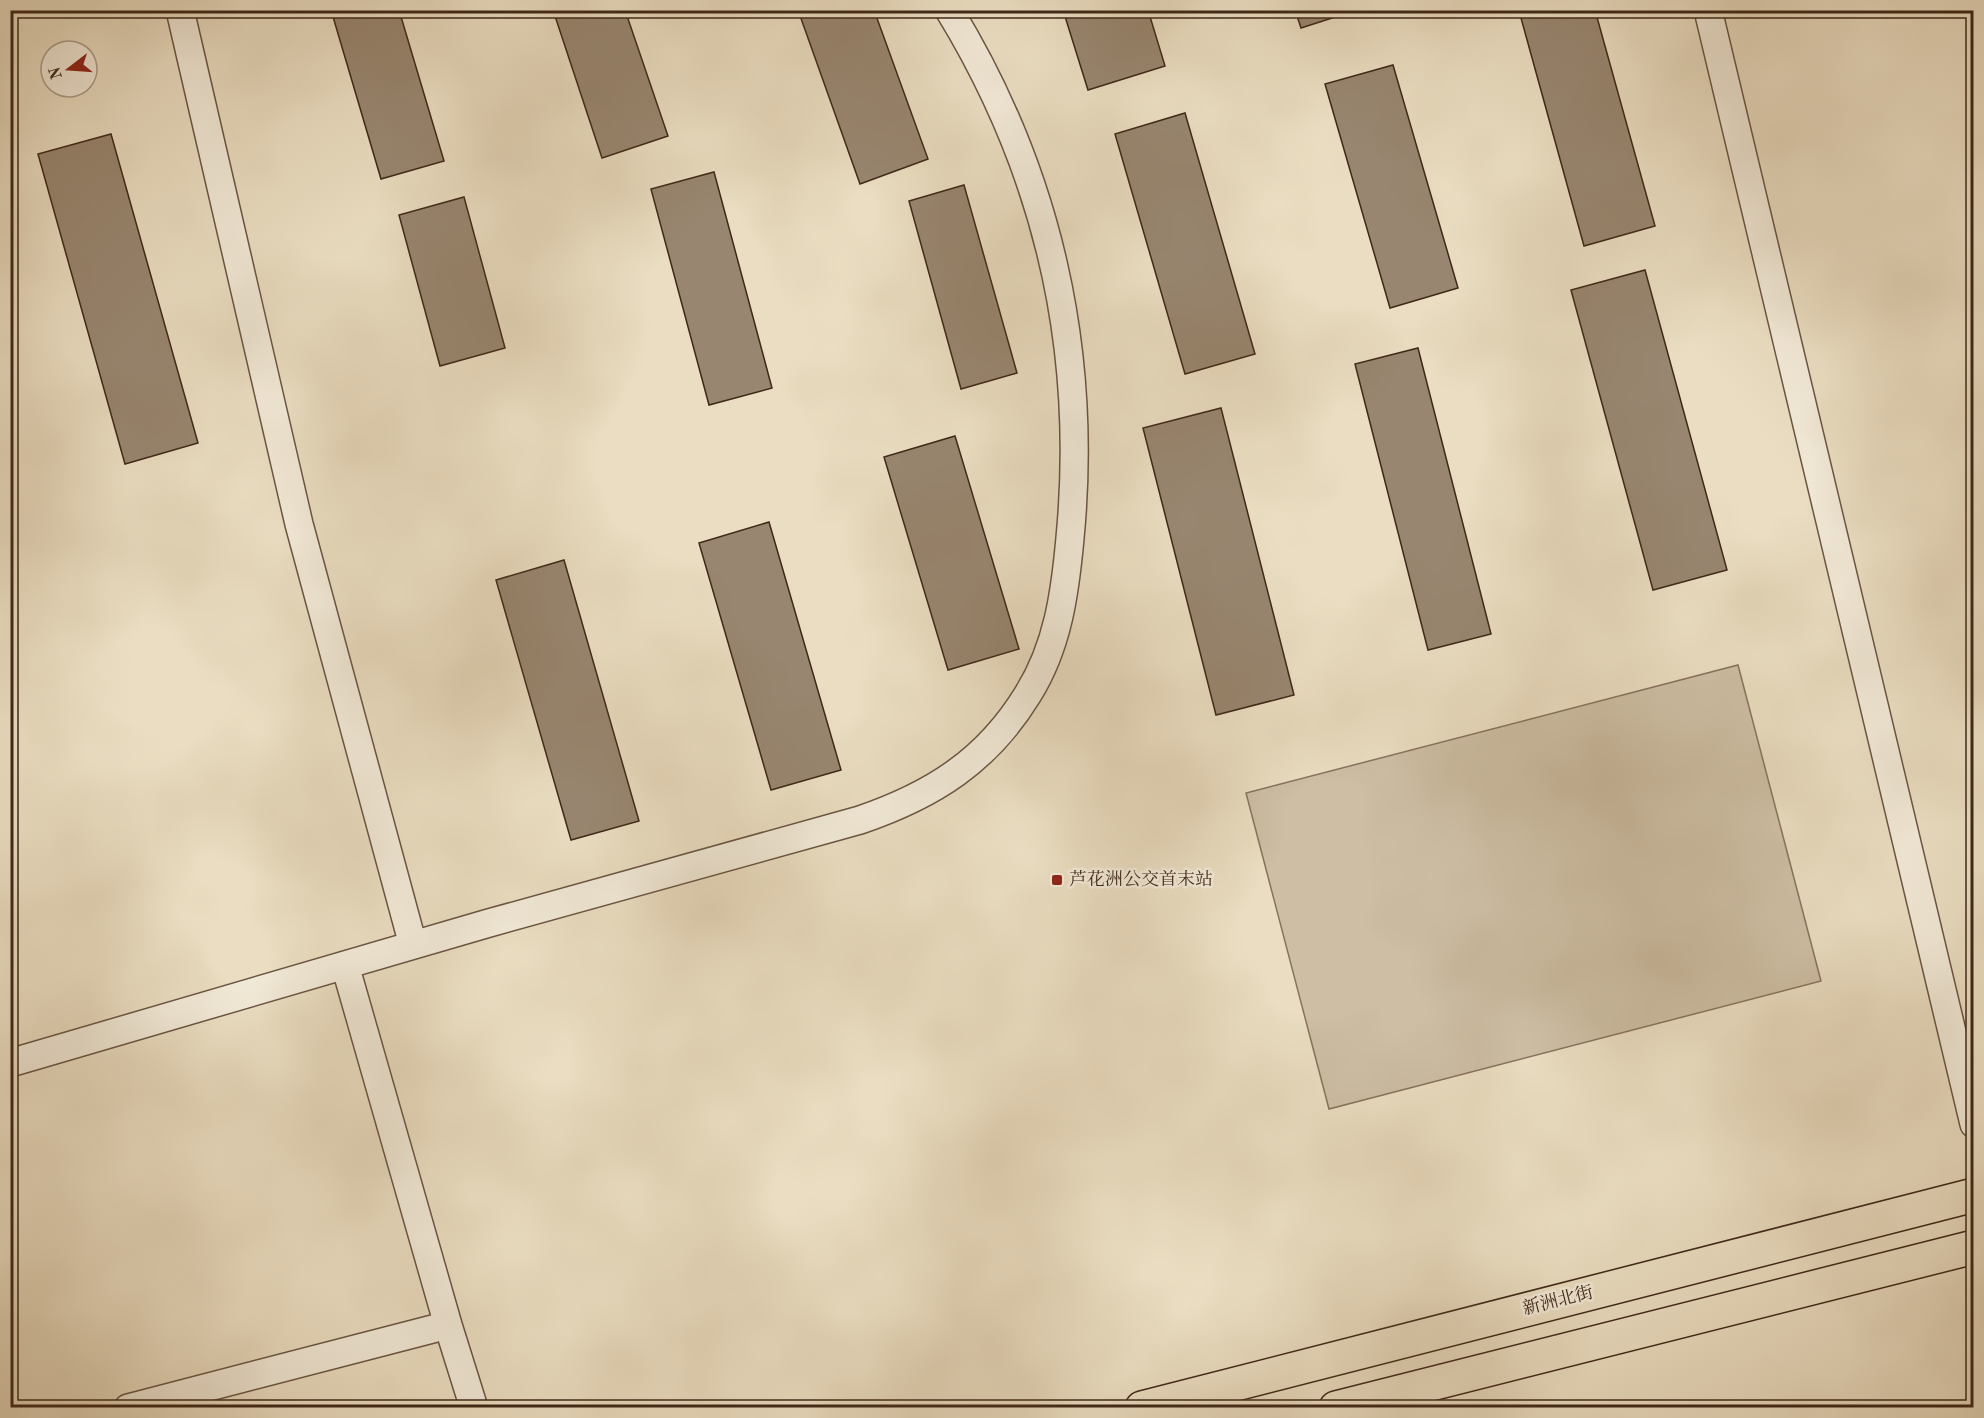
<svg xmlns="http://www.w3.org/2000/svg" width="1984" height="1418" font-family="'Old Standard TT','Noto Serif SC',serif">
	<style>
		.park { fill: #cdbea4; stroke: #86735e; stroke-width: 1.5 }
		.building { fill: #988670; stroke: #3f2819; stroke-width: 1.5 }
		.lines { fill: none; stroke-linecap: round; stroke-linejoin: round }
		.street-casing { stroke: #6a5543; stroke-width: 30 }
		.primary-casing { stroke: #3f2819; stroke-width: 36 }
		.street { stroke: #f1e9d7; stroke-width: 27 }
		.primary { stroke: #eaddc1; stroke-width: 33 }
		.poi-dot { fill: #8f2418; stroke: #f1e9d7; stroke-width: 2 }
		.labels { text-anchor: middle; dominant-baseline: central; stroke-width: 5; stroke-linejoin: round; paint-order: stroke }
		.poi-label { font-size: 18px; fill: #3f2819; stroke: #f1e9d7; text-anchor: start }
		.street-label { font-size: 18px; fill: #3f2819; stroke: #f1e9d7 }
	</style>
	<rect width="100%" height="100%" fill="#eaddc1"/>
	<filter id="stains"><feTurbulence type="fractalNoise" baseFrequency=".00333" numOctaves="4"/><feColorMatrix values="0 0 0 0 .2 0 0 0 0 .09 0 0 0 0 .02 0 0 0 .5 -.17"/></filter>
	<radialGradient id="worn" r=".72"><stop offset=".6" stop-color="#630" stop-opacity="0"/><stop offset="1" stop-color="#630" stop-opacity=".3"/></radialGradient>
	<path class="park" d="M1738 665 1821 981 1329 1109 1246 793Z"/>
	<path class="building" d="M331 10H399L444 161 381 179Z
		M553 10H625L668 136 602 158Z
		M798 10H874L928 159 860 184Z
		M1063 10H1148L1165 66 1088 90Z
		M1295 10H1357L1301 28Z
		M1548 10H1595L1655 226 1584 246 1521 18Z
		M1393 65 1458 288 1390 308 1325 84Z
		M1185 113 1255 354 1185 374 1115 134Z
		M111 134 198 443 125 464 38 154Z
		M714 172 772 388 709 405 651 189Z
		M964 185 1017 373 961 389 909 201Z
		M464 197 505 348 440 366 399 215Z
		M1645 270 1727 570 1653 590 1571 290Z
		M1418 348 1491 634 1428 650 1355 364Z
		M1221 408 1294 695 1216 715 1143 428Z
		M955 436 1019 649 948 670 884 457Z
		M769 522 841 770 771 790 699 543Z
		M564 560 639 821 571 840 496 580Z"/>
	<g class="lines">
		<g class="street-casing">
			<path id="street" d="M180 10 299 524 413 945
				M1708 10 1974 1124
				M345 965 448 1325
				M10 1063 489 923 860 820C933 795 987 761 1028 694 1058 646 1065 593 1070 538 1088 350 1048 172 949 10
				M128 1408 448 1325 474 1408"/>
		</g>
		<g class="primary-casing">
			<path id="primary" d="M1142 1408 1974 1195
				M1336 1408 1974 1247"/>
		</g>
		<use href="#street" class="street"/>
		<use href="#primary" class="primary"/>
	</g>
	<rect class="poi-dot" x="1051" y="874" width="12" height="12" rx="3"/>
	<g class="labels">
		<g class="poi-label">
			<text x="1069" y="880">芦花洲公交首末站</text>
		</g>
		<g class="street-label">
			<text transform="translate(1558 1301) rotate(-14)">新洲北街</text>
		</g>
	</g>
	<rect width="1984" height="1418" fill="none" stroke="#eaddc1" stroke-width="36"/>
	<rect x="12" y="12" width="1960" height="1394" fill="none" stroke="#3f2819" stroke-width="3"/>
	<rect x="18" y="18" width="1948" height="1382" fill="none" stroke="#3f2819" stroke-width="1.5"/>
	<g transform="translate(69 69) rotate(253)"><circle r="28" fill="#f1e9d7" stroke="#aa9c8b" stroke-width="1.5"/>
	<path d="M0-4.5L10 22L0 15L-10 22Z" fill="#8f2418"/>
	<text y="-9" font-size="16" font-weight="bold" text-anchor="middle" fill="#3f2819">N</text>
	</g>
	<rect width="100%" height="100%" filter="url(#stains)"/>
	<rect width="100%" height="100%" fill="url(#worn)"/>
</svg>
